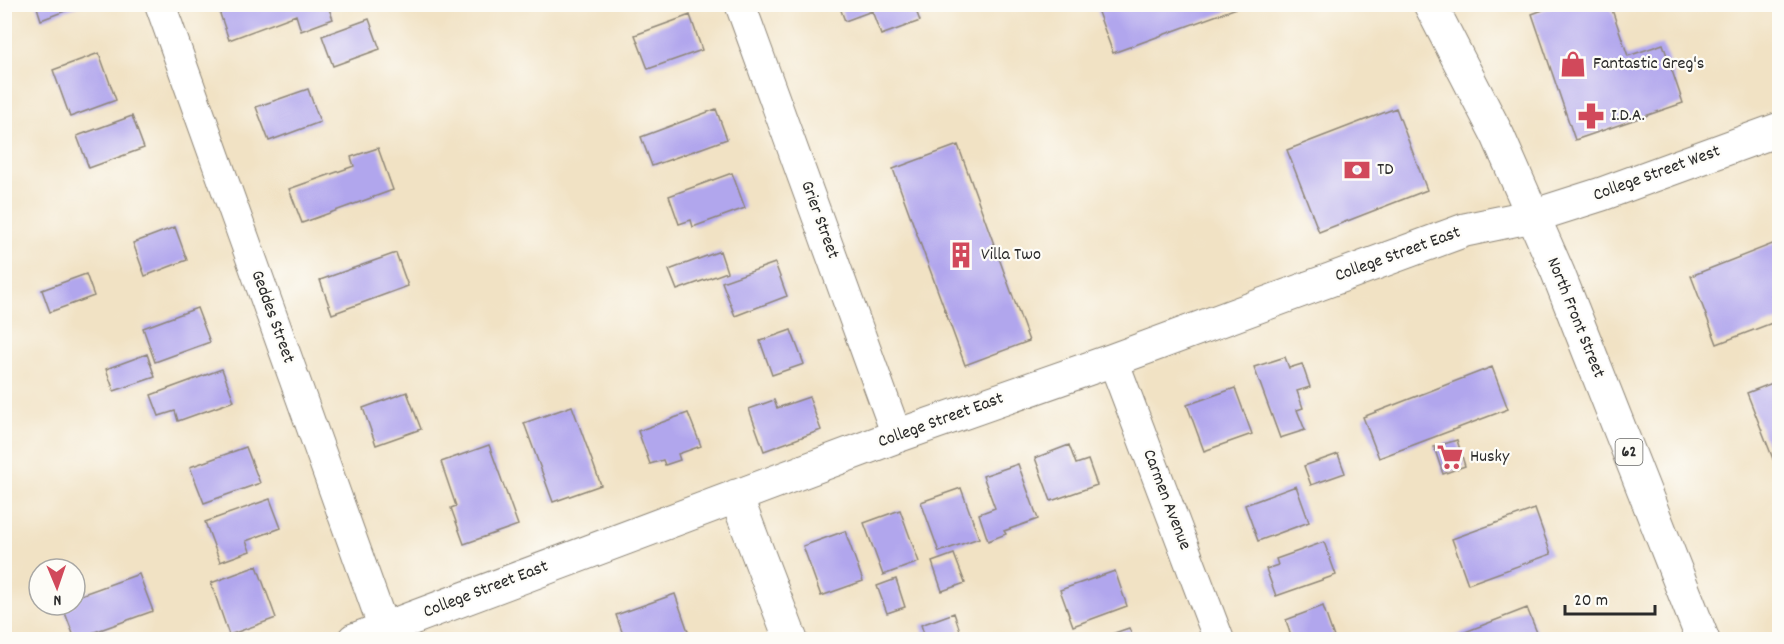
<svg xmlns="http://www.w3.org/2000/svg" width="1784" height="644" font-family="Dekko,sans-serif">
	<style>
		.building { fill: #b1a6ed }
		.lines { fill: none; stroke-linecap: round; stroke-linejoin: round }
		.street-casing { stroke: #8e8678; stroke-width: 32 }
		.secondary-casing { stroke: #8e8678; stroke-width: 35 }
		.primary-casing { stroke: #8e8678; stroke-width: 35 }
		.street { stroke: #fff; stroke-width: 30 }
		.secondary { stroke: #fff; stroke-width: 33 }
		.primary { stroke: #fff; stroke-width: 33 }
		.labels { text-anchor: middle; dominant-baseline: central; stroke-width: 4.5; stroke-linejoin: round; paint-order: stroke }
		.shield { fill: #fdfcf7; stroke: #6a6a68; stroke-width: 1.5 }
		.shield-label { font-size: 16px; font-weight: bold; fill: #2b2b2b }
		.poi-label { font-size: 18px; fill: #2b2b2b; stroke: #fdfcf7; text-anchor: start }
		.street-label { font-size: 18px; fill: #2b2b2b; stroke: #fdfcf7 }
	</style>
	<rect width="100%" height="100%" fill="#fdfcf7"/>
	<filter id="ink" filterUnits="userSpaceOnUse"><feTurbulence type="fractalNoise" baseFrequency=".0167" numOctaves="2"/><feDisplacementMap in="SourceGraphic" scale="12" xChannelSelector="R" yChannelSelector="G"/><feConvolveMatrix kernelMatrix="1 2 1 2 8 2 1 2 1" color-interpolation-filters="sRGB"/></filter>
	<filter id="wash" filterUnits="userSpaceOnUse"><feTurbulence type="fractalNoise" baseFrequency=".008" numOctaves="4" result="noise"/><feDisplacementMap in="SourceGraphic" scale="24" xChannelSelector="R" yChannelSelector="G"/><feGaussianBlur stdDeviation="1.35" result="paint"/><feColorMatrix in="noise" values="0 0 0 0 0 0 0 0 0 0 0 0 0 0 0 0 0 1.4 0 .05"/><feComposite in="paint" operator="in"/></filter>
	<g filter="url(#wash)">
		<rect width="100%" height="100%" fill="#f1e2c4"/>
		<g id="blocks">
			<path class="building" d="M36 4H81V5L41 20Z
				M228 4H327L333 19 301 31 296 15 229 40 218 8Z
				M1095 4H1245V5L1113 53Z
				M1559 4H1610L1628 56 1663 44 1683 103 1575 140 1532 14Z
				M839 5H914L920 21 881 35 872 11 845 21Z
				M690 15 702 50 648 69 635 35Z
				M369 19 380 49 333 66 322 36Z
				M99 53 116 100 70 117 53 70Z
				M308 89 320 122 269 141 256 107Z
				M1396 108 1427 190 1319 232 1287 150Z
				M716 109 727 139 652 166 641 137Z
				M132 116 144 148 89 168 77 136Z
				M958 145 1029 341 965 365 893 169Z
				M378 148 393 190 302 223 289 189 354 166 351 157Z
				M732 173 745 208 693 227 691 220 679 224 669 196Z
				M175 227 187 260 145 276 133 243Z
				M1780 241V320L1717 344 1691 276Z
				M720 251 727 272 677 290 669 270Z
				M396 253 408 286 332 314 320 280Z
				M775 263 787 296 735 316 722 282Z
				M86 274 94 296 50 312 42 290Z
				M197 308 210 342 155 362 143 328Z
				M791 330 804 364 772 375 760 341Z
				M147 354 155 377 114 391 106 369Z
				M1285 357 1289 368 1302 364 1310 387 1297 391 1303 408 1297 410 1305 430 1280 438 1254 367Z
				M1492 367 1508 409 1379 458 1363 417Z
				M222 369 234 401 178 421 175 411 159 416 151 395Z
				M1780 380V474H1779L1747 393Z
				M1235 388 1252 434 1204 451 1187 405Z
				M407 392 421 429 376 445 363 408Z
				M809 397 821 430 764 451 749 409 774 400 777 408Z
				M572 406 601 485 553 502 524 423Z
				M688 413 701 446 678 454 680 460 665 465 663 460 650 464 638 431Z
				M1457 440 1465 466 1443 474 1434 447Z
				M489 445 518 525 464 544 451 508 456 506 441 462Z
				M1069 445 1076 464 1088 460 1097 485 1051 501 1035 458Z
				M246 447 260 483 204 503 190 467Z
				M1338 454 1345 473 1311 485 1304 466Z
				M1018 464 1038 519 1004 531 1006 534 988 541 979 514 995 508 983 476Z
				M1296 486 1309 522 1258 541 1245 505Z
				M961 488 979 538 939 552 921 502Z
				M270 499 281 528 246 541 250 551 220 562 205 522Z
				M1535 509 1551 554 1468 584 1452 539Z
				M900 510 919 562 883 575 864 523Z
				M845 531 863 581 821 596 803 546Z
				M1324 542 1336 575 1276 596 1266 569 1278 565 1276 559Z
				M954 554 965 583 942 591 932 562Z
				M257 566 276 618 229 635 211 583Z
				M1115 571 1127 606 1073 626 1060 590Z
				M139 574 153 611 75 639 62 605H75V597Z
				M896 579 905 607 887 613 877 586Z
				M675 594 691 640H625L616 615Z
				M1323 606 1335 640H1292L1286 620Z
				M1527 608 1540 640H1447V639Z
				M954 613 960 631 938 640H926L921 625Z
				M1129 628 1134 640H1097V639Z"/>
		</g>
	</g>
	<g filter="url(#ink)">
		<use href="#blocks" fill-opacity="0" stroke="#8e8678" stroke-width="1.5"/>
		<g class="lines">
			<g class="street-casing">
				<path id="street" d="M160 4 384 629
					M740 4 897 436
					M1113 360 1219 640"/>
			</g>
			<g class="secondary-casing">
				<path id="secondary" d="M736 496 791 640
					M354 640 897 436 1113 360 1465 230 1533 216 1602 194 1780 129"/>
			</g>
			<g class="primary-casing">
				<path id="primary" d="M1430 4 1498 136 1558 273 1703 640"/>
			</g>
			<use href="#street" class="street"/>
			<use href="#secondary" class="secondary"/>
			<use href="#primary" class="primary"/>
		</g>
	</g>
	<defs>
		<g id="shop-bare" transform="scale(2.07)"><path d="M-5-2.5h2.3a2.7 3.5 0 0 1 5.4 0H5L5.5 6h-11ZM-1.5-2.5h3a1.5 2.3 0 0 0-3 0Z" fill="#d1495b" stroke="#fdfcf7" stroke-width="2.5" paint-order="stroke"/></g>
		<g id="pharmacy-bare" transform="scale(2.07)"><path d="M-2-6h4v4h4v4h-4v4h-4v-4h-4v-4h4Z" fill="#d1495b" stroke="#fdfcf7" stroke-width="2.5" paint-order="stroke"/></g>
		<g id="bank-bare" transform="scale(2.07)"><path d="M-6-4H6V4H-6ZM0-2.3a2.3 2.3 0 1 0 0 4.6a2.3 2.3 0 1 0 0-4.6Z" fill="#d1495b" stroke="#fdfcf7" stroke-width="2.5" paint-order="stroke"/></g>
		<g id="building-bare" transform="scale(2.07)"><path d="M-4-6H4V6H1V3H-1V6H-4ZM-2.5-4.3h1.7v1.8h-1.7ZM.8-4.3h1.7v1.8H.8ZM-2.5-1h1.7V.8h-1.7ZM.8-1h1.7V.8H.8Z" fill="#d1495b" stroke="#fdfcf7" stroke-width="2.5" paint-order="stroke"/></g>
		<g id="supermarket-bare" transform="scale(2.07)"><path d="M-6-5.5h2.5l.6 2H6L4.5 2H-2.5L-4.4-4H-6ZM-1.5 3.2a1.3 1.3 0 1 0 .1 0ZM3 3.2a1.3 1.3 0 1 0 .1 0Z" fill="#d1495b" stroke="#fdfcf7" stroke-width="2.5" paint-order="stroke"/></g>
	</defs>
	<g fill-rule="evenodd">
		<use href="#shop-bare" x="1573" y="64"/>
		<use href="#pharmacy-bare" x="1591" y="116"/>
		<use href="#bank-bare" x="1357" y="170"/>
		<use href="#building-bare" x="961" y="255"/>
		<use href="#supermarket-bare" x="1450" y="457"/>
	</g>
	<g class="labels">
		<rect class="shield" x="1615.5" y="439" width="27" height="26" rx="4.5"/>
		<g class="shield-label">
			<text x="1629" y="452">62</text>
		</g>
		<g class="poi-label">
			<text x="1593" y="64">Fantastic Greg's</text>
			<text x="1611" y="116">I.D.A.</text>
			<text x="1377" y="170">TD</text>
			<text x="981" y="255">Villa Two</text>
			<text x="1470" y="457">Husky</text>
		</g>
		<g class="street-label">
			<text transform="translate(1657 174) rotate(-20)">College Street West</text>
			<text transform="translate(819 220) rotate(70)">Grier Street</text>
			<text transform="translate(1398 255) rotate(-20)">College Street East</text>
			<text transform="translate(272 317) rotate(70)">Geddes Street</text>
			<text transform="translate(1575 318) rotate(68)">North Front Street</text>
			<text transform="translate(941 421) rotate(-20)">College Street East</text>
			<text transform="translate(1166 500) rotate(69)">Carmen Avenue</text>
			<text transform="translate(486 590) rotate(-21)">College Street East</text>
		</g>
	</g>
	<rect width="1784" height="644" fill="none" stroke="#fdfcf7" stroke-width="24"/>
	<g transform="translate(57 587) rotate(178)"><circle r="28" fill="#fdfcf7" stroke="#a9a8a5" stroke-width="1.5"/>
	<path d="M0-4.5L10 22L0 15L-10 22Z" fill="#d1495b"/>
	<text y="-9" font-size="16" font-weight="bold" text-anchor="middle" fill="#2b2b2b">N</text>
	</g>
	<path d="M1565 605v9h90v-9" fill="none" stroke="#2b2b2b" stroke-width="3"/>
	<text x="1574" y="605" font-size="18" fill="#2b2b2b" stroke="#fdfcf7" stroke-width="4.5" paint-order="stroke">20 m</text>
</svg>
